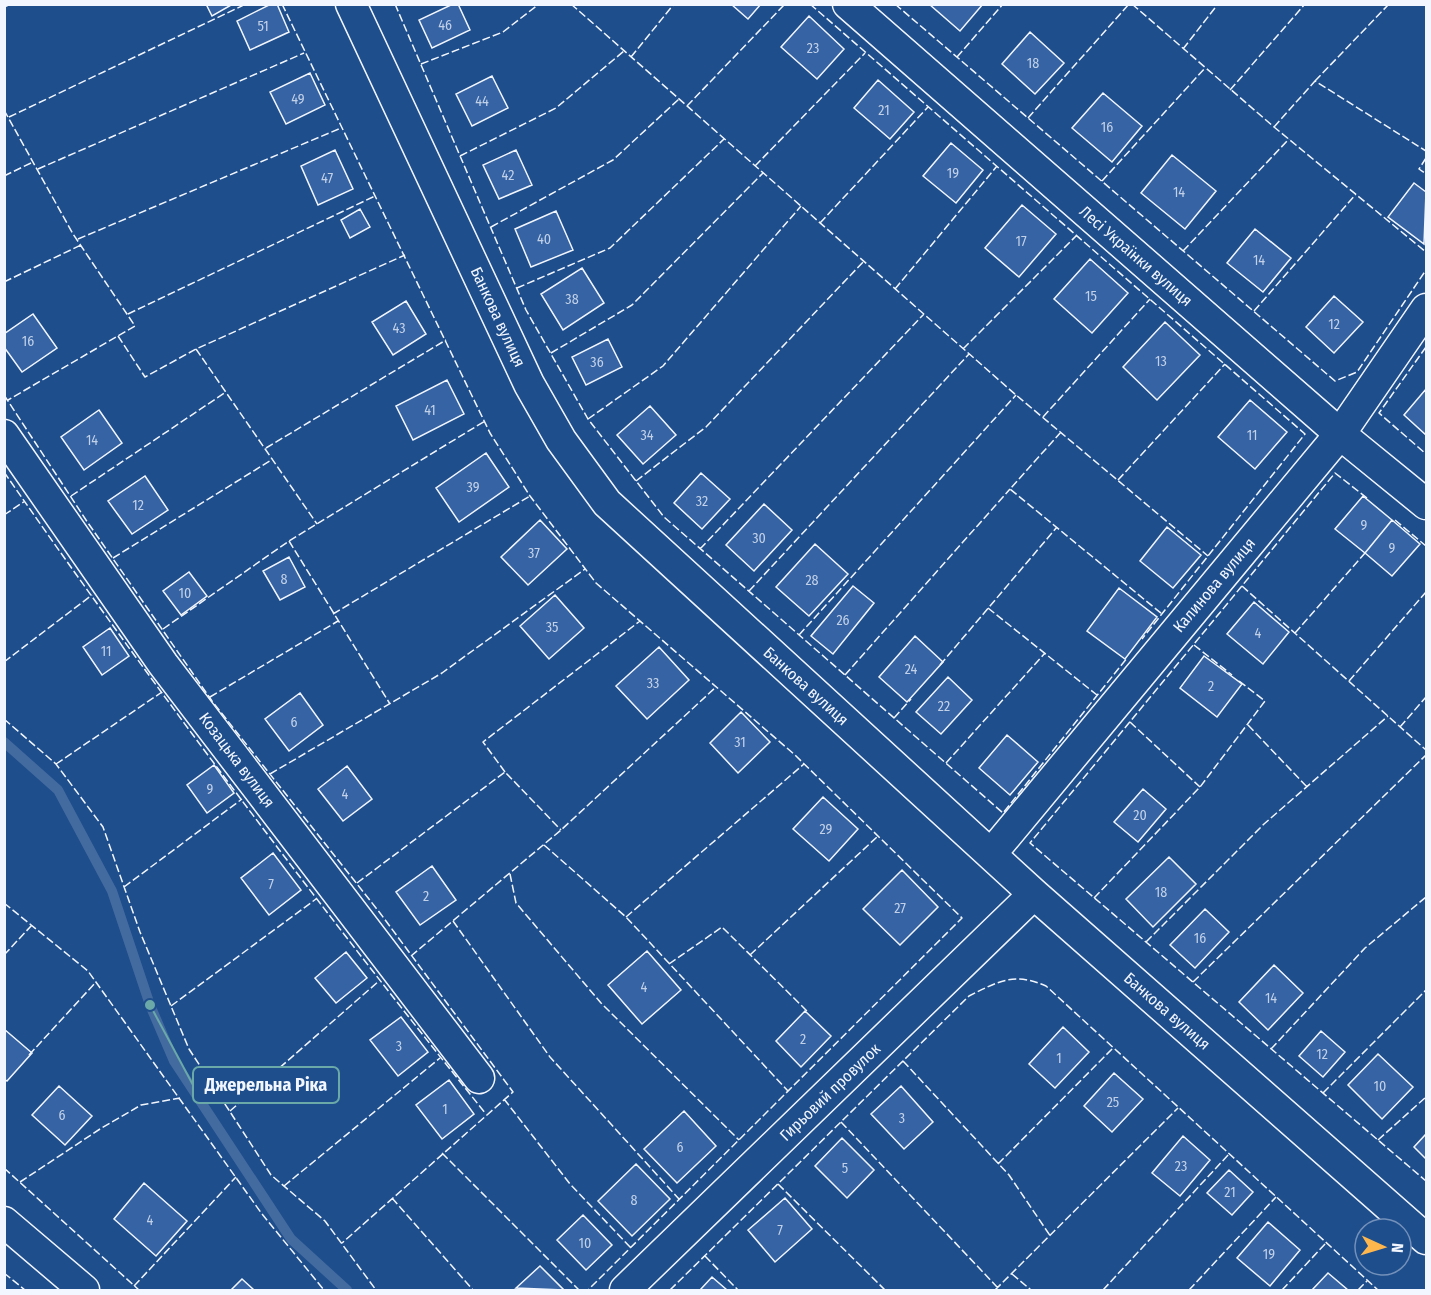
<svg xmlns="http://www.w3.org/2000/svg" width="1431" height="1295" font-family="'Fira Sans Condensed',sans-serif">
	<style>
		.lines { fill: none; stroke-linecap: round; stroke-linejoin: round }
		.stream { stroke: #446ba0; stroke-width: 10 }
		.building { fill: #3563a3; stroke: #f2f6ff; stroke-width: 1.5 }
		.street-casing { stroke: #f2f6ff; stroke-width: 33 }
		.street { stroke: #1f4e8c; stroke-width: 30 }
		.fence { stroke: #f2f6ff; stroke-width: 1.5; stroke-dasharray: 8 3; stroke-linecap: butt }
		.labels { text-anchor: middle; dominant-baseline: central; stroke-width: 4.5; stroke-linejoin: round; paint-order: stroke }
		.number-label { font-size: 14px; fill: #c3d1e8 }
		.street-label { font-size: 16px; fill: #f2f6ff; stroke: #1f4e8c }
		.leader { fill: none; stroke: #6aa9a8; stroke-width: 2 }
		.callout-dot { fill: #6aa9a8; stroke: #1f4e8c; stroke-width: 2 }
		.callout { fill: #1f4e8c; stroke: #6aa9a8; stroke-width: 2 }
		.callout-label { font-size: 18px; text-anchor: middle; font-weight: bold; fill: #f2f6ff }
	</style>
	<rect width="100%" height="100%" fill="#1f4e8c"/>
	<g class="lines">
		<path class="stream" d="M4 742 58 790 112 891 150 1005 174 1061 291 1239 347 1290"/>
	</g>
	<path class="building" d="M206 4H233L212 16Z
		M271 4H277L289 32 250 50 237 21Z
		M453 4H458L470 30 432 48 419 20Z
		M731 4H761L748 19Z
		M929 4H983L960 31Z
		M809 16 844 49 817 79 781 47Z
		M1030 32 1064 63 1035 94 1002 64Z
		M310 73 325 105 286 124 270 92Z
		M492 76 508 108 472 126 456 94Z
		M878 80 914 112 890 139 854 108Z
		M1103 93 1142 126 1112 162 1072 128Z
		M951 143 983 170 956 203 923 176Z
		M335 150 353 189 318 205 301 166Z
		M516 150 532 185 499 199 483 165Z
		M1172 155 1216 191 1185 229 1141 193Z
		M1414 183 1426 192 1424 244 1388 217Z
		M1022 205 1056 234 1019 277 985 248Z
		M360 209 370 227 350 238 341 220Z
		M556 211 573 250 531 267 515 229Z
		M1255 229 1291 258 1263 292 1227 263Z
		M1090 259 1128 293 1092 333 1054 299Z
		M582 268 604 303 563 330 541 294Z
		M1334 296 1363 322 1334 353 1306 327Z
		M406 301 426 334 393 355 372 322Z
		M33 314 57 348 22 372 4 347V334Z
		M1165 322 1200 355 1157 400 1123 367Z
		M608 339 622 367 586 385 572 357Z
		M447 380 464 414 413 440 396 406Z
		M1426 389V435L1404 415Z
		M1250 400 1287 432 1255 469 1218 437Z
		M650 406 676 435 643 464 617 435Z
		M99 410 122 443 84 470 61 437Z
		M486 453 509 487 459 522 436 488Z
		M701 473 730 499 702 529 674 503Z
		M145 476 168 510 132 534 108 501Z
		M1363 496 1392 520 1365 553 1335 529Z
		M764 504 792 530 754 571 726 545Z
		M540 520 567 549 528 585 501 557Z
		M1392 520 1420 544 1392 576 1365 553Z
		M1167 527 1201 555 1173 588 1140 561Z
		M815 544 848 574 809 616 776 587Z
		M289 557 305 587 280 600 263 571Z
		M189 572 207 596 181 615 163 591Z
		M853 586 874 603 833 654 811 636Z
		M1119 588 1157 617 1125 659 1087 631Z
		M555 595 584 628 549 659 520 626Z
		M1254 602 1289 632 1263 664 1227 634Z
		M110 628 129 656 102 675 83 647Z
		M915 636 943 662 907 702 879 677Z
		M659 647 689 680 647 719 616 686Z
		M1204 656 1242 684 1217 717 1180 688Z
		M948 677 972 700 941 734 916 712Z
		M300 693 323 725 289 751 265 719Z
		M741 712 770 742 738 773 710 743Z
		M1007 735 1038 762 1010 795 979 768Z
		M214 765 234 793 207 813 187 785Z
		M347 766 372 799 343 821 318 789Z
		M1143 789 1166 809 1138 842 1114 822Z
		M823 797 858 829 829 861 793 829Z
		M273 853 301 890 269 915 241 878Z
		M1169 857 1196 884 1153 927 1126 899Z
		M432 866 456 900 420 925 396 892Z
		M902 870 938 907 900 945 863 909Z
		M1205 909 1229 932 1195 968 1170 945Z
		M647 951 681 990 642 1024 608 985Z
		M346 952 367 978 336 1003 315 978Z
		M1274 965 1303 993 1268 1030 1239 1002Z
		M805 1011 831 1036 801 1067 776 1041Z
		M401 1017 428 1052 398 1076 370 1040Z
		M1063 1027 1089 1052 1055 1088 1029 1064Z
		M4 1029 32 1053 7 1081 4 1079Z
		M1321 1031 1345 1052 1323 1077 1299 1056Z
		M1378 1054 1413 1087 1382 1119 1348 1085Z
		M1114 1073 1143 1099 1112 1132 1084 1106Z
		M449 1080 474 1114 442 1139 416 1105Z
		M59 1086 92 1116 65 1145 32 1115Z
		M901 1086 933 1122 904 1149 871 1114Z
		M684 1111 716 1146 677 1183 644 1149Z
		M1426 1134V1159L1414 1147Z
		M1183 1136 1210 1160 1180 1196 1152 1173Z
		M842 1138 874 1170 847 1198 815 1166Z
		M636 1164 670 1199 632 1236 598 1201Z
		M1229 1170 1253 1192 1232 1215 1207 1193Z
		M144 1183 187 1221 156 1256 114 1219Z
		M785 1198 812 1229 775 1262 748 1230Z
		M583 1215 612 1245 586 1270 557 1240Z
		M1268 1222 1300 1250 1270 1286 1237 1258Z
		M540 1266 564 1290 516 1288Z
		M1328 1273 1348 1290H1312Z
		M712 1277 727 1290H700Z
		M242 1279 254 1290H231Z"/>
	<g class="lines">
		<g class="street-casing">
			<path id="street" d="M351 4 529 384 561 440 607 503 1034 894 1426 1239
				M848 4 1340 434 1426 504
				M4 435 163 664 479 1078
				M991 854 1340 434 1426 309
				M4 1222 84 1290
				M625 1290 1034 894"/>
		</g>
		<use href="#street" class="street"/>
		<path class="fence" d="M282 4 490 433 530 496 596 583 795 755 962 918 588 1290
			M395 4 526 310 588 419 664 517 1003 813 1127 658
			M571 4 1016 395 1208 556
			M810 4 1305 434 1142 639
			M895 4 1335 381 1357 372 1426 270
			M1132 4 1274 127 1426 252
			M4 7 11 4
			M1183 49 1218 4
			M631 57 674 4
			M957 57 1003 4
			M421 64 503 32 539 4
			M1315 81 1389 4
			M1230 90 1305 4
			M687 106 785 4
			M4 110 73 234 135 326 8 400
			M9 117 246 4
			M1028 118 1129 4
			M1274 127 1315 81 1426 151
			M460 156 556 108 624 51
			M1426 158 1419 169 1426 174
			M755 166 865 53
			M38 169 304 53
			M4 176 33 162
			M1102 181 1205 68
			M820 223 928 107
			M491 227 613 160 679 99
			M78 239 341 128
			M1183 251 1289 139
			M4 282 81 245
			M517 288 610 248 724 139
			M895 289 997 166
			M1254 311 1356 194
			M128 314 375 196
			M118 336 145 377 196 349 405 255
			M1426 347 1379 413 1426 454
			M196 349 317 524
			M963 349 1077 235
			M551 353 632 305 763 173
			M4 395 86 520 212 701 380 913 513 1092 342 1243
			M1043 417 1150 299
			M588 419 663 366 801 206
			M1061 432 1010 489 1162 614
			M266 448 446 340
			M4 472C157 692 318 905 486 1114
			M1118 480 1225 364
			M636 481 706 427 864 261
			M71 496 226 392
			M1367 498 1335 473 1030 843 1426 1181
			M4 515 25 501
			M1395 520 1426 546
			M289 541 390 704
			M700 549 924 314
			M113 558 273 459
			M1242 586 1426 750
			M749 591 969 354
			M988 608 1097 695
			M333 614 530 496
			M163 629 289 541 485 421
			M1295 633 1365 553
			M799 635 1016 395
			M1194 645 1232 675
			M4 662 92 595
			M940 665 1057 527
			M845 675 1010 489
			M1349 681 1426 592
			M210 697 338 621
			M894 718 911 699
			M4 719 56 764 103 827 140 932 189 1049 236 1121 271 1175 325 1221 376 1290
			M1130 722 1200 787
			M1248 725 1307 787
			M1400 727 1426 697
			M946 763 1045 653
			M56 764 162 692
			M505 772 483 742 640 621
			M270 774 442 673 585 569
			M544 845 626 917 788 1091
			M510 874 516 903 601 1003 739 1140
			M357 883 505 772 561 830
			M124 887 242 799
			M1094 898 1200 787 1265 701 1239 681
			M4 903 88 971 262 1214 324 1290
			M626 917 804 764
			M453 921 550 1057 679 1199
			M1146 942 1264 824 1388 716
			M4 955 32 925
			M750 955 878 836
			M411 956 561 830 716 687
			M669 964 722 927 809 1013
			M1193 982 1426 755
			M171 1006 316 899
			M1271 1049 1365 948 1426 897
			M29 1055 96 982
			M903 1061 1009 1175 1051 1237
			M1323 1093 1426 990
			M504 1099 570 1184 631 1248
			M230 1111 379 981
			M841 1122 998 1288
			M1378 1140 1426 1097
			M442 1153 579 1290
			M998 1164 1113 1048
			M4 1168 139 1290
			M20 1182 100 1129 141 1105 180 1098
			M778 1184 885 1290
			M284 1186 440 1058
			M392 1198 473 1290
			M705 1256 738 1290
			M4 1273 25 1290
			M1012 1274 1031 1290
			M134 1286 236 1177
			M670 1290 969 996C999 981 1014 972 1046 986L1378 1290
			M995 1290 1178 1108
			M1103 1290 1229 1154
			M1189 1290 1276 1197
			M1282 1290 1326 1243
			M1358 1290 1367 1281"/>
	</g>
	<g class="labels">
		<g class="number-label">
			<text x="445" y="25">46</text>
			<text x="263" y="26">51</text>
			<text x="813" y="48">23</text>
			<text x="1033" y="63">18</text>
			<text x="298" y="99">49</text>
			<text x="482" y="101">44</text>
			<text x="884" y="110">21</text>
			<text x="1107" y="127">16</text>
			<text x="953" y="173">19</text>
			<text x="508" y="175">42</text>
			<text x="327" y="178">47</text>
			<text x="1179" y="192">14</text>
			<text x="544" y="239">40</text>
			<text x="1021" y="241">17</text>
			<text x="1259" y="260">14</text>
			<text x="1091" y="296">15</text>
			<text x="572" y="299">38</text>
			<text x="1334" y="324">12</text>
			<text x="399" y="328">43</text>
			<text x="28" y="341">16</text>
			<text x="1161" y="361">13</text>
			<text x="597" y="362">36</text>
			<text x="430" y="410">41</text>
			<text x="647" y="435">34</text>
			<text x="1252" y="435">11</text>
			<text x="92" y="440">14</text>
			<text x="473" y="487">39</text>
			<text x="702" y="501">32</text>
			<text x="138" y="505">12</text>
			<text x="1364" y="525">9</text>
			<text x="759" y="538">30</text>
			<text x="1392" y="548">9</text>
			<text x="534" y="553">37</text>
			<text x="284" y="579">8</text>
			<text x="812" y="580">28</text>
			<text x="185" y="593">10</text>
			<text x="843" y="620">26</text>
			<text x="552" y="627">35</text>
			<text x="1258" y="633">4</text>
			<text x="106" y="651">11</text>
			<text x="911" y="669">24</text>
			<text x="653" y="683">33</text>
			<text x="1211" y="686">2</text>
			<text x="944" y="706">22</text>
			<text x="294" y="722">6</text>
			<text x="740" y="742">31</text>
			<text x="210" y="789">9</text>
			<text x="345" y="794">4</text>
			<text x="1140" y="815">20</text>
			<text x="826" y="829">29</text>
			<text x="271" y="884">7</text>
			<text x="1161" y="892">18</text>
			<text x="426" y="896">2</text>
			<text x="900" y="908">27</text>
			<text x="1200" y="938">16</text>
			<text x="644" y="987">4</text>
			<text x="1271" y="998">14</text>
			<text x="803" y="1039">2</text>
			<text x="399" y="1046">3</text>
			<text x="1322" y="1054">12</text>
			<text x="1059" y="1058">1</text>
			<text x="1380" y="1086">10</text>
			<text x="1113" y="1102">25</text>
			<text x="445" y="1109">1</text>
			<text x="62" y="1115">6</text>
			<text x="902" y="1118">3</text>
			<text x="680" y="1147">6</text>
			<text x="1181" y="1166">23</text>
			<text x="845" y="1168">5</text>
			<text x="1230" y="1192">21</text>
			<text x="634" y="1200">8</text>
			<text x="150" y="1220">4</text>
			<text x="780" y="1230">7</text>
			<text x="585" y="1243">10</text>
			<text x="1269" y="1254">19</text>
		</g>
		<g class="street-label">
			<text transform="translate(1136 256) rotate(41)">Лесі Українки вулиця</text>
			<text transform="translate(498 317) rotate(65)">Банкова вулиця</text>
			<text transform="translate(1214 585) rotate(-50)">Калинова вулиця</text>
			<text transform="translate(806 686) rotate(42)">Банкова вулиця</text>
			<text transform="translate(237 760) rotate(53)">Козацька вулиця</text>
			<text transform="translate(1167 1011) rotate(41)">Банкова вулиця</text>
			<text transform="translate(830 1092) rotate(-44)">Гирьовий провулок</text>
		</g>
	</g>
	<path class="leader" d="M150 1005L193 1085"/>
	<circle class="callout-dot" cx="150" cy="1005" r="6"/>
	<rect class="callout" x="193" y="1067" width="146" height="36" rx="6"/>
	<g class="callout-label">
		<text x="266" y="1091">Джерельна Ріка</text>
	</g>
	<rect width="1431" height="1295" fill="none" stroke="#f2f6ff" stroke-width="12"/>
	<g transform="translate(1383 1247) rotate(94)"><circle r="28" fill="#1f4e8c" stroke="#7391ba" stroke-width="1.5"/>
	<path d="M0-4.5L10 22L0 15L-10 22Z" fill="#ffb74d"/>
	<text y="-9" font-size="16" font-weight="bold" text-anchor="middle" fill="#f2f6ff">N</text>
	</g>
</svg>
